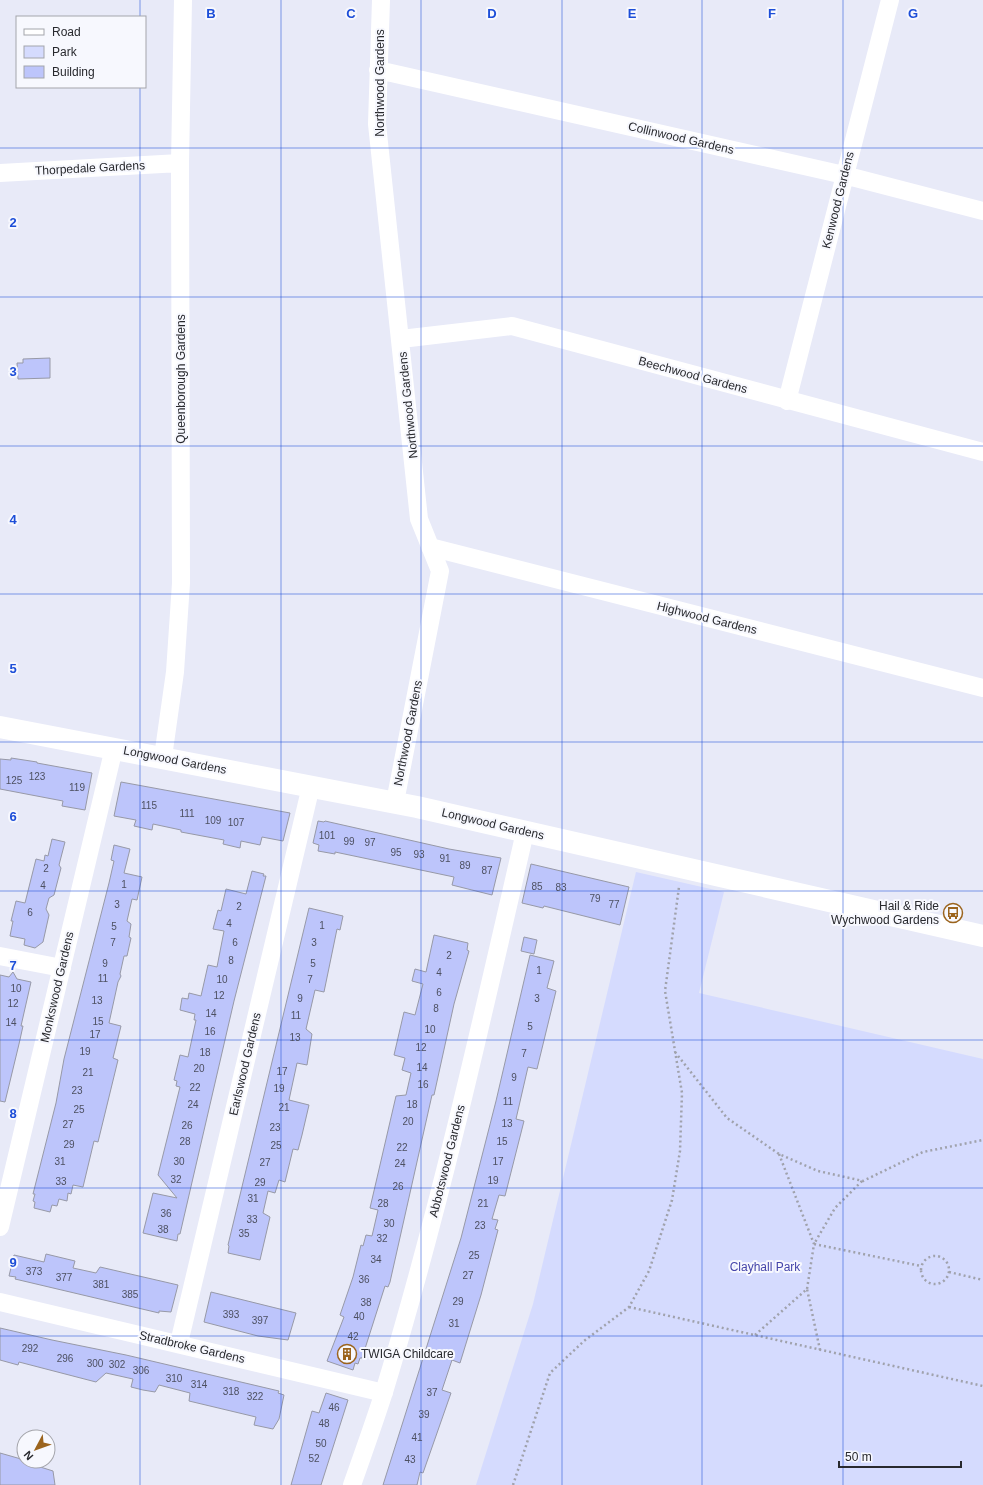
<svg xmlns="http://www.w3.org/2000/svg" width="983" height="1485" font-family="Helvetica,sans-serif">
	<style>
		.green { fill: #d5dbfe }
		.building { fill: #bdc5fb; stroke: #9799a7 }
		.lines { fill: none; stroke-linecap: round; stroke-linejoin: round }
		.path { stroke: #a0a2ac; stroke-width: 2.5; stroke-dasharray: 2 3; stroke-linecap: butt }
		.minor { stroke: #fff; stroke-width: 18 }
		.tertiary { stroke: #fff; stroke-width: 22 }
		.grid { fill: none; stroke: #1d4ed8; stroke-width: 1; stroke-opacity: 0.55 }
		.labels { text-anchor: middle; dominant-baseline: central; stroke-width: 4; stroke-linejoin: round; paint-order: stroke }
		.number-label { font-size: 10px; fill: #4d5061 }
		.street-label { font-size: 12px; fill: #28292e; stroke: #f7f8fe }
		.poi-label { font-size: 12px; fill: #28292e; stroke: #f7f8fe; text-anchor: end }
		.park-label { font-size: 12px; fill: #4545aa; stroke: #f7f8fe }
		.grid-label { font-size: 13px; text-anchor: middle; font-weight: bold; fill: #1d4ed8; stroke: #f7f8fe; stroke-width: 4; stroke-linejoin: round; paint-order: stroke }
	</style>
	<rect width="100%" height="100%" fill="#e8eaf8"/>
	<path class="green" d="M636 872 724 892 699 993 983 1059V1485H476L533 1304Z"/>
	<path class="building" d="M50 358V378L18 379 17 363H23V359Z
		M11 758 37 762V763L92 773 85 810 62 806 63 801 0 789V759L11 760Z
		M121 782 290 813 283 841 262 837 260 845 241 841 240 848 223 844 224 840 181 832V830L153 824 152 830 134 826 136 820 114 816Z
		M318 821 324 822 325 821 449 849 501 858 492 895 452 885 454 877 335 852V854L318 851 319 845 313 843Z
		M52 839 65 842 59 865 61 868 54 895 49 898 46 909 49 915 43 942 35 948 24 945 25 939 10 936 13 921H11L16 901 25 903 36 859 44 861 45 855 48 856Z
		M114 845 130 849 124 873 142 877 137 900 132 899 127 921 131 924 129 937 131 938 127 956H124L120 974 121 976 118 982 109 1023 121 1026 113 1058 118 1060 98 1142 94 1141 83 1187 73 1185 71 1194 68 1193 67 1201 59 1199 57 1206 52 1205 50 1212 34 1208 35 1202 33 1201 35 1194H33L56 1103 64 1059 109 883 114 861 111 860Z
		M531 864 629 887 620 925 544 906 543 908 522 903Z
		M252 871 264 874 263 876H266L234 1001 180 1234H178L177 1241 143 1233 153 1193 177 1198 158 1175 180 1087 176 1086 177 1081 174 1080 180 1055 188 1057 196 1020H194L195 1014 180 1010 182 998 188 999 189 993 201 996 208 965 217 967 224 931 213 929 218 910 221 911 226 889 246 894Z
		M309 908 343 916 340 930 337 929 324 992 315 990 306 1029 312 1034 307 1065 297 1063 289 1100 309 1105 302 1135 298 1150 293 1149 285 1182 279 1180 275 1193 268 1191 263 1213 270 1217 260 1260 228 1253 229 1246 228 1245Z
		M434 935 468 943 467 950 469 951 454 1004 434 1095H432L390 1282 388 1287 385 1286 362 1358H360L358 1364 355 1363 353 1370 327 1361 344 1317 340 1315 353 1277 361 1245 363 1246 366 1235 372 1236 378 1210 370 1208 396 1096 406 1095 411 1073 402 1070 405 1058 394 1055 404 1012 415 1015 423 984 412 981 415 969 426 972Z
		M524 937 537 940 534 954 521 951Z
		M530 955 554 961 547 988 556 991 537 1069 528 1067 516 1119 524 1121 505 1196 499 1195 492 1219 498 1220 495 1229 498 1230 481 1295 460 1363 452 1360 442 1390 451 1393 423 1473 420 1472 417 1485H383L461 1238 496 1101Z
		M13 972 17 979 31 982 21 1026H23L19 1044 5 1102 0 1101V975L9 977Z
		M46 1254 75 1261 73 1268 96 1273 100 1267 178 1285 171 1312 159 1311V1313L15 1279 16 1277 9 1276 14 1255 44 1262Z
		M211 1292 296 1313 288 1340 258 1336 204 1322Z
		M0 1328 52 1340 126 1355 279 1391 278 1393 284 1395 279 1419 273 1429 254 1425 256 1417 189 1401 190 1393 159 1385 155 1392 143 1390 131 1387 133 1379 106 1373 96 1382 19 1362 18 1365 0 1360Z
		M326 1393 348 1400 321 1485H291L312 1411 319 1413Z
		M0 1453 35 1463 34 1465 53 1471 55 1485H0Z"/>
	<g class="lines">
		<path class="path" d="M675 1052 727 1118 779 1154 818 1171 863 1181 923 1152 983 1140
			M779 1154 814 1244 807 1289
			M862 1181 835 1208 814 1244 921 1266
			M921 1270a14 14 0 1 1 28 0a14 14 0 1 1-28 0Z
			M949 1272 983 1280
			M629 1307 983 1386
			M755 1335 807 1289 820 1350
			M513 1485 550 1373 584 1341 629 1307 649 1271 672 1200 680 1151 682 1093 665 991 679 887"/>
		<path class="minor" d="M381 0 377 124 419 519 440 571 395 802
			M378 70 844 175 983 211
			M0 173 180 163
			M401 339 512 326 983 452
			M787 401 890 0
			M430 547 983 688
			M163 757 175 672 181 583 180 163 183 0
			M0 956 62 968
			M0 1227 114 748
			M0 1302 384 1393
			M179 1343 311 786
			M352 1485C363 1454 374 1423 384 1392 440 1208 482 1019 525 832"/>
		<path class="tertiary" d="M0 727 417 807 983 936"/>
	</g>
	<path class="grid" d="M140 0V17M281 0V1485M421 0V1485M562 0V1485M702 0V1485M843 0V1485M140 87V1485M0 148H983M0 297H983M0 446H983M0 594H983M0 742H983M0 891H983M0 1040H983M0 1188H983M0 1336H983"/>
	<defs>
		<g id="bus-ring" transform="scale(1)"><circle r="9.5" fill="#f7f8fe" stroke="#9b641e" stroke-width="1.5"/><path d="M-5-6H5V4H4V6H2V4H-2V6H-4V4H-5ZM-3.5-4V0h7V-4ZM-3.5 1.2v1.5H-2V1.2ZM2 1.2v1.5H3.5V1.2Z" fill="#9b641e"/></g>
		<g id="building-ring" transform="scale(1)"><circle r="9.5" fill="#f7f8fe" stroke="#9b641e" stroke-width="1.5"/><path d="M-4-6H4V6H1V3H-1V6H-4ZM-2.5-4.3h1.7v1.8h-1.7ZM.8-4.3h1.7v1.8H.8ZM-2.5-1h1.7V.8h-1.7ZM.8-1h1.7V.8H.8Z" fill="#9b641e"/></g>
	</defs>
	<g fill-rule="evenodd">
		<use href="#bus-ring" x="953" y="913"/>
		<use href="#building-ring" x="347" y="1354"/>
	</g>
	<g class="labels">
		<g class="number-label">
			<text x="37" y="776">123</text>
			<text x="14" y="780">125</text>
			<text x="77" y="787">119</text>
			<text x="149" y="805">115</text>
			<text x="187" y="813">111</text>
			<text x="213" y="820">109</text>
			<text x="236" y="822">107</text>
			<text x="327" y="835">101</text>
			<text x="349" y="841">99</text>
			<text x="370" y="842">97</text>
			<text x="396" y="852">95</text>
			<text x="419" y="854">93</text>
			<text x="445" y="858">91</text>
			<text x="465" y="865">89</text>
			<text x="46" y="868">2</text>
			<text x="487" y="870">87</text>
			<text x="124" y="884">1</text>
			<text x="43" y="885">4</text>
			<text x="537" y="886">85</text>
			<text x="561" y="887">83</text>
			<text x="595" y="898">79</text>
			<text x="117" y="904">3</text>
			<text x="614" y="904">77</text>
			<text x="239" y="906">2</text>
			<text x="30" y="912">6</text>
			<text x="229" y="923">4</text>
			<text x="322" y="925">1</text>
			<text x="114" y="926">5</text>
			<text x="113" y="942">7</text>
			<text x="235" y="942">6</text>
			<text x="314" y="942">3</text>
			<text x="449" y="955">2</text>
			<text x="231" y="960">8</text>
			<text x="105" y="963">9</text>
			<text x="313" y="963">5</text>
			<text x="539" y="970">1</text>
			<text x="439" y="972">4</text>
			<text x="103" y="978">11</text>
			<text x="222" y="979">10</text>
			<text x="310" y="979">7</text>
			<text x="16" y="988">10</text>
			<text x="439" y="992">6</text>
			<text x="219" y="995">12</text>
			<text x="300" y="998">9</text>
			<text x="537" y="998">3</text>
			<text x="97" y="1000">13</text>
			<text x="13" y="1003">12</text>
			<text x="436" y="1008">8</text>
			<text x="211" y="1013">14</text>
			<text x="296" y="1015">11</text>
			<text x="98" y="1021">15</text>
			<text x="11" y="1022">14</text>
			<text x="530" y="1026">5</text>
			<text x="430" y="1029">10</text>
			<text x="210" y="1031">16</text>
			<text x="95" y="1034">17</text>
			<text x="295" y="1037">13</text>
			<text x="421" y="1047">12</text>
			<text x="85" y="1051">19</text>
			<text x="205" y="1052">18</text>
			<text x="524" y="1053">7</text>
			<text x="422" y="1067">14</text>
			<text x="199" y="1068">20</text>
			<text x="282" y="1071">17</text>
			<text x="88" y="1072">21</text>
			<text x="514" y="1077">9</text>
			<text x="423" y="1084">16</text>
			<text x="195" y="1087">22</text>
			<text x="279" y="1088">19</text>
			<text x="77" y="1090">23</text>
			<text x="508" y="1101">11</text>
			<text x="193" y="1104">24</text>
			<text x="412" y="1104">18</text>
			<text x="284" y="1107">21</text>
			<text x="79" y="1109">25</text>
			<text x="408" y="1121">20</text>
			<text x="507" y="1123">13</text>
			<text x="68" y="1124">27</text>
			<text x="187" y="1125">26</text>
			<text x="275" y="1127">23</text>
			<text x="185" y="1141">28</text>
			<text x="502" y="1141">15</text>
			<text x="69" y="1144">29</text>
			<text x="276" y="1145">25</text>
			<text x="402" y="1147">22</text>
			<text x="60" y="1161">31</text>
			<text x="179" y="1161">30</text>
			<text x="498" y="1161">17</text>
			<text x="265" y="1162">27</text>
			<text x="400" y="1163">24</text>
			<text x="176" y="1179">32</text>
			<text x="493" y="1180">19</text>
			<text x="61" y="1181">33</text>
			<text x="260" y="1182">29</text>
			<text x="398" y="1186">26</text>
			<text x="253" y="1198">31</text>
			<text x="383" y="1203">28</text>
			<text x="483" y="1203">21</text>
			<text x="166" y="1213">36</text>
			<text x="252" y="1219">33</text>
			<text x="389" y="1223">30</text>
			<text x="480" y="1225">23</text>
			<text x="163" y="1229">38</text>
			<text x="244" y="1233">35</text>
			<text x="382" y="1238">32</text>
			<text x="474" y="1255">25</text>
			<text x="376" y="1259">34</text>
			<text x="34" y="1271">373</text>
			<text x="468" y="1275">27</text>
			<text x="64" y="1277">377</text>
			<text x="364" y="1279">36</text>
			<text x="101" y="1284">381</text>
			<text x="130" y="1294">385</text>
			<text x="458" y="1301">29</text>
			<text x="366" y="1302">38</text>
			<text x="231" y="1314">393</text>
			<text x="359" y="1316">40</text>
			<text x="260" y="1320">397</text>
			<text x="454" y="1323">31</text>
			<text x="353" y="1336">42</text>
			<text x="30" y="1348">292</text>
			<text x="65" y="1358">296</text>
			<text x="95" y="1363">300</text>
			<text x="117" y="1364">302</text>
			<text x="141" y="1370">306</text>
			<text x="174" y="1378">310</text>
			<text x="199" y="1384">314</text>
			<text x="231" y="1391">318</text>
			<text x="432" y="1392">37</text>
			<text x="255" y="1396">322</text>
			<text x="334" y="1407">46</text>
			<text x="424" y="1414">39</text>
			<text x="324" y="1423">48</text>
			<text x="417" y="1437">41</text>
			<text x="321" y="1443">50</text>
			<text x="314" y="1458">52</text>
			<text x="410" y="1459">43</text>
		</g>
		<g class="street-label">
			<text transform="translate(380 83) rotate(-90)">Northwood Gardens</text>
			<text transform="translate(681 138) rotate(13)">Collinwood Gardens</text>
			<text transform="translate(90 168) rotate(-3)">Thorpedale Gardens</text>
			<text transform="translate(838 200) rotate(-76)">Kenwood Gardens</text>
			<text transform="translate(693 375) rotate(15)">Beechwood Gardens</text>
			<text transform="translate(181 379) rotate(-90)">Queenborough Gardens</text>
			<text transform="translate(408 405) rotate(-96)">Northwood Gardens</text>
			<text transform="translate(707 618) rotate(14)">Highwood Gardens</text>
			<text transform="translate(408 733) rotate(-79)">Northwood Gardens</text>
			<text transform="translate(175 760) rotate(11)">Longwood Gardens</text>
			<text transform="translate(493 824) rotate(13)">Longwood Gardens</text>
			<text transform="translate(57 987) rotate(-77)">Monkswood Gardens</text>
			<text transform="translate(245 1064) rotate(-77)">Earlswood Gardens</text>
			<text transform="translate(447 1161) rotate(-76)">Abbotswood Gardens</text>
			<text transform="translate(192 1347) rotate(13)">Stradbroke Gardens</text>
		</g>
		<g class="poi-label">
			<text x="939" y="906">Hail &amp; Ride<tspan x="939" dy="14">Wychwood Gardens</tspan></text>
			<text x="361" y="1354" text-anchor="start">TWIGA Childcare</text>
		</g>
		<g class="park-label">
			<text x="765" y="1267">Clayhall Park</text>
		</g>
	</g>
	<g class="grid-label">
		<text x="211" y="18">B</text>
		<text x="351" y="18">C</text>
		<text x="492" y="18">D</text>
		<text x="632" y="18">E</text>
		<text x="772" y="18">F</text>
		<text x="913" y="18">G</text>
		<text x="13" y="227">2</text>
		<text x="13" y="376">3</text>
		<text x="13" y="524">4</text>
		<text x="13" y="673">5</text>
		<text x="13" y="821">6</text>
		<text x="13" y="970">7</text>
		<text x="13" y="1118">8</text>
		<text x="13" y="1267">9</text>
	</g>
	<rect x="16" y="16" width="130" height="72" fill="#f7f8fe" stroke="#a4a5ab"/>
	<rect x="24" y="29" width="20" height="6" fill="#ffffff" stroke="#a4a5ab"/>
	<text x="52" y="36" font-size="12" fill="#28292e">Road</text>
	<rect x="24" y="46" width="20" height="12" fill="#d5dbfe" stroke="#a4a5ab"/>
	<text x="52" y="56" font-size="12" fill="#28292e">Park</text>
	<rect x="24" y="66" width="20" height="12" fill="#bdc5fb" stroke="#a4a5ab"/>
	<text x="52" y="76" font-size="12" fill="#28292e">Building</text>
	<g transform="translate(36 1449) rotate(229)"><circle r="19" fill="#f7f8fe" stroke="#a4a5ab"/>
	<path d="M0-3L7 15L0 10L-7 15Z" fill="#9b641e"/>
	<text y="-6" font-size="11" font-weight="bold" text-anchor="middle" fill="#28292e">N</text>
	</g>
	<path d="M839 1461v6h122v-6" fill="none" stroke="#28292e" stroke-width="2"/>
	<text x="845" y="1461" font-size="12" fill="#28292e" stroke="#f7f8fe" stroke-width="3" paint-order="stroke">50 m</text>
</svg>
